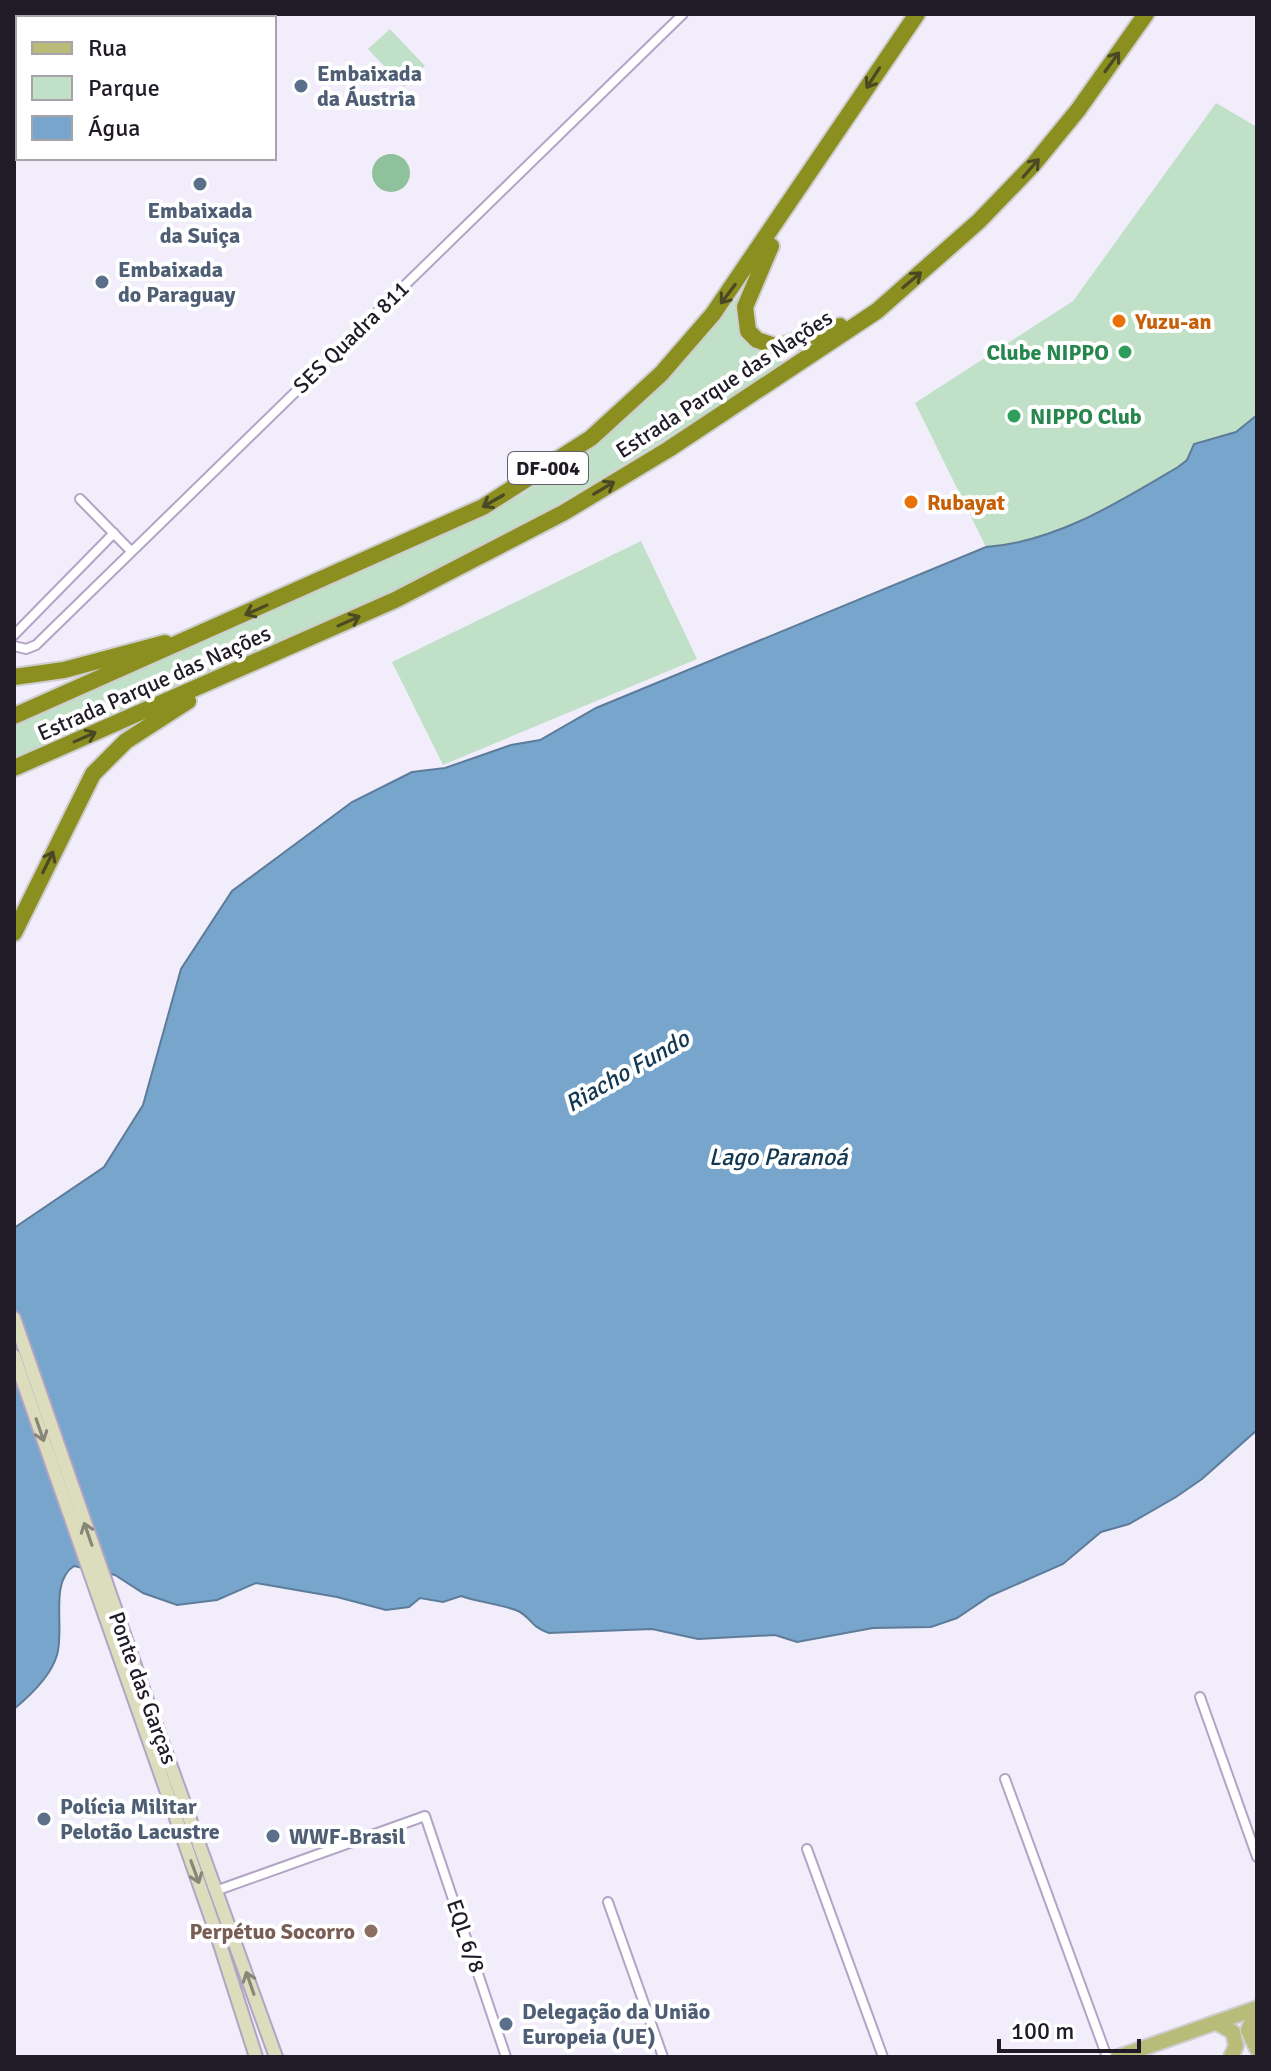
<svg xmlns="http://www.w3.org/2000/svg" width="1271" height="2071" font-family="Signika,sans-serif">
	<style>
		.green { fill: #c0e0c8 }
		.forest { fill: #8ec19c }
		.water { fill: #77a5cc; stroke: #5d7c9a; stroke-width: 2 }
		.lines { fill: none; stroke-linecap: round; stroke-linejoin: round }
		.street-casing { stroke: #b2a4c5; stroke-width: 12 }
		.secondary-casing { stroke: #b2a4c5; stroke-width: 16 }
		.primary-casing { stroke: #cecdcf; stroke-width: 18 }
		.highway-casing { stroke: #cecdcf; stroke-width: 20 }
		.street { stroke: #fff; stroke-width: 8 }
		.secondary { stroke: #dcddbc; stroke-width: 12 }
		.primary { stroke: #b9bc79; stroke-width: 14 }
		.highway { stroke: #8b8f1f; stroke-width: 16 }
		.oneway { stroke: #4b4924 }
		.oneway2 { stroke: #878679 }
		.service-dot { fill: #5c6f8a; stroke: #fff; stroke-width: 3 }
		.food-dot { fill: #e8710a; stroke: #fff; stroke-width: 3 }
		.leisure-dot { fill: #2e9e5b; stroke: #fff; stroke-width: 3 }
		.education-dot { fill: #8d6e63; stroke: #fff; stroke-width: 3 }
		.labels { text-anchor: middle; dominant-baseline: central; stroke-width: 8; stroke-linejoin: round; paint-order: stroke }
		.shield { fill: #fff; stroke: #635f68; stroke-width: 2 }
		.shield-label { font-size: 20px; font-weight: bold; fill: #201b27 }
		.service-label { font-size: 22px; font-weight: bold; fill: #4e5e75; stroke: #fff; text-anchor: start }
		.food-label { font-size: 22px; font-weight: bold; fill: #c56008; stroke: #fff; text-anchor: start }
		.street-label { font-size: 22px; fill: #201b27; stroke: #fff }
		.leisure-label { font-size: 22px; font-weight: bold; fill: #27864d; stroke: #fff; text-anchor: end }
		.education-label { font-size: 22px; font-weight: bold; fill: #785e54; stroke: #fff; text-anchor: end }
		.water-label { font-size: 24px; font-style: italic; fill: #123752; stroke: #fff }
	</style>
	<rect width="100%" height="100%" fill="#f2edfb"/>
	<path class="green" d="M390 29 425 66 404 87 368 49Z
		M1216 103 1257 127V415L1236 432 1194 444 1187 460 1178 467C1119 502 1056 542 986 547L915 403 1073 301Z
		M754 277 746 337 783 362C642 458 496 545 342 618 234 669 123 714 14 762V726L452 531 523 494 596 443 680 366Z
		M641 541 697 659 443 765 392 662Z"/>
	<path class="forest" d="M372 173a19 19 0 1 1 38 0a19 19 0 1 1-38 0Z"/>
	<path class="water" d="M1257 415V1430L1202 1479 1176 1497 1129 1524 1101 1532 1063 1564 990 1596 957 1618 931 1627 873 1628 797 1642 775 1635 698 1639 652 1629 549 1633C529 1626 531 1617 518 1611 505 1605 477 1602 461 1596L443 1602 420 1598 409 1607 386 1610 337 1597 256 1583 217 1600 177 1605 143 1593 115 1575 74 1566C49 1582 65 1628 57 1655 51 1676 31 1695 14 1709V1228L104 1167 143 1105 181 969 232 891 352 802 412 772 445 768 511 745 540 740 596 708 986 547C1056 542 1119 502 1178 467L1187 460 1194 444 1236 432Z"/>
	<g class="lines">
		<g class="street-casing">
			<path id="street" d="M80 499 131 551
				M14 635 114 533
				M14 646 26 649 36 645 683 14
				M1200 1697 1257 1857
				M1005 1779 1107 2057
				M807 1849 883 2057
				M218 1890 425 1816 506 2057
				M608 1902 663 2057"/>
		</g>
		<g class="secondary-casing">
			<path id="secondary" d="M60 18 64 14
				M14 64 18 60
				M14 1318 149 1706 276 2057
				M14 1356 217 1935 256 2057"/>
		</g>
		<g class="primary-casing">
			<path id="primary" d="M1257 2011 1248 2030 1257 2049
				M1217 2023 1233 2032 1236 2046 1231 2057
				M1118 2057 1257 2008"/>
		</g>
		<g class="highway-casing">
			<path id="highway" d="M771 246 745 307 748 331 757 340 778 347 840 326
				M14 677 64 670 165 643
				M14 716 483 507 591 438 661 374 713 314 917 14
				M14 768 395 600 563 513 669 449 877 311 979 221 1033 165 1078 110 1146 14
				M14 933 93 774 126 741 188 701"/>
		</g>
		<use href="#street" class="street"/>
		<use href="#secondary" class="secondary"/>
		<use href="#primary" class="primary"/>
		<use href="#highway" class="highway"/>
	</g>
	<defs><path id="oneway-shaft" d="M-6 0H5M1.5-3L5.5 0L1.5 3" fill="none" stroke-width="1.6" stroke-linecap="round" stroke-linejoin="round" transform="scale(2)"/></defs>
	<g class="oneway">
		<use href="#oneway-shaft" transform="translate(1112 62) rotate(-54)"/>
		<use href="#oneway-shaft" transform="translate(873 78) rotate(123)"/>
		<use href="#oneway-shaft" transform="translate(1031 168) rotate(-49)"/>
		<use href="#oneway-shaft" transform="translate(912 280) rotate(-40)"/>
		<use href="#oneway-shaft" transform="translate(728 294) rotate(127)"/>
		<use href="#oneway-shaft" transform="translate(604 488) rotate(-31)"/>
		<use href="#oneway-shaft" transform="translate(493 501) rotate(150)"/>
		<use href="#oneway-shaft" transform="translate(256 610) rotate(156)"/>
		<use href="#oneway-shaft" transform="translate(349 621) rotate(-24)"/>
		<use href="#oneway-shaft" transform="translate(85 737) rotate(-24)"/>
		<use href="#oneway-shaft" transform="translate(48 862) rotate(-64)"/>
	</g>
	<g class="oneway2">
		<use href="#oneway-shaft" transform="translate(40 1430) rotate(71)"/>
		<use href="#oneway-shaft" transform="translate(88 1534) rotate(-109)"/>
		<use href="#oneway-shaft" transform="translate(195 1872) rotate(70)"/>
		<use href="#oneway-shaft" transform="translate(250 1983) rotate(-109)"/>
	</g>
	<g class="service-dot">
		<circle cx="301" cy="86" r="8"/>
		<circle cx="200" cy="184" r="8"/>
		<circle cx="102" cy="282" r="8"/>
		<circle cx="44" cy="1819" r="8"/>
		<circle cx="273" cy="1836" r="8"/>
		<circle cx="506" cy="2024" r="8"/>
	</g>
	<g class="food-dot">
		<circle cx="1119" cy="321" r="8"/>
		<circle cx="911" cy="502" r="8"/>
	</g>
	<g class="leisure-dot">
		<circle cx="1125" cy="352" r="8"/>
		<circle cx="1014" cy="416" r="8"/>
	</g>
	<circle class="education-dot" cx="371" cy="1931" r="8"/>
	<g class="labels">
		<rect class="shield" x="508" y="452" width="80" height="32" rx="6"/>
		<g class="shield-label">
			<text x="548" y="468">DF-004</text>
		</g>
		<g class="service-label">
			<text x="317" y="73">Embaixada<tspan x="317" dy="25">da Áustria</tspan></text>
			<text x="200" y="210" text-anchor="middle">Embaixada<tspan x="200" dy="25">da Suiça</tspan></text>
			<text x="118" y="269">Embaixada<tspan x="118" dy="25">do Paraguay</tspan></text>
			<text x="60" y="1806">Polícia Militar<tspan x="60" dy="25">Pelotão Lacustre</tspan></text>
			<text x="289" y="1836">WWF-Brasil</text>
			<text x="522" y="2011">Delegação da União<tspan x="522" dy="25">Europeia (UE)</tspan></text>
		</g>
		<g class="food-label">
			<text x="1135" y="321">Yuzu-an</text>
			<text x="927" y="502">Rubayat</text>
		</g>
		<g class="street-label">
			<text transform="translate(351 337) rotate(-44)">SES Quadra 811</text>
			<text transform="translate(724 384) rotate(-33)">Estrada Parque das Nações</text>
			<text transform="translate(154 683) rotate(-24)">Estrada Parque das Nações</text>
			<text transform="translate(143 1688) rotate(70)">Ponte das Garças</text>
			<text transform="translate(466 1936) rotate(71)">EQL 6/8</text>
		</g>
		<g class="leisure-label">
			<text x="1109" y="352">Clube NIPPO</text>
			<text x="1030" y="416" text-anchor="start">NIPPO Club</text>
		</g>
		<g class="education-label">
			<text x="355" y="1931">Perpétuo Socorro</text>
		</g>
		<g class="water-label">
			<text transform="translate(627 1071) rotate(-30)">Riacho Fundo</text>
			<text x="778" y="1157">Lago Paranoá</text>
		</g>
	</g>
	<rect width="1271" height="2071" fill="none" stroke="#201b27" stroke-width="32"/>
	<rect x="16" y="16" width="260" height="144" fill="#ffffff" stroke="#a6a4a9" stroke-width="2"/>
	<rect x="32" y="42" width="40" height="12" fill="#b9bc79" stroke="#a6a4a9" stroke-width="2"/>
	<text x="88" y="56" font-size="24" fill="#201b27">Rua</text>
	<rect x="32" y="76" width="40" height="24" fill="#c0e0c8" stroke="#a6a4a9" stroke-width="2"/>
	<text x="88" y="96" font-size="24" fill="#201b27">Parque</text>
	<rect x="32" y="116" width="40" height="24" fill="#77a5cc" stroke="#a6a4a9" stroke-width="2"/>
	<text x="88" y="136" font-size="24" fill="#201b27">Água</text>
	<path d="M999 2039v12h140v-12" fill="none" stroke="#201b27" stroke-width="4"/>
	<text x="1011" y="2039" font-size="24" fill="#201b27" stroke="#ffffff" stroke-width="6" paint-order="stroke">100 m</text>
</svg>
